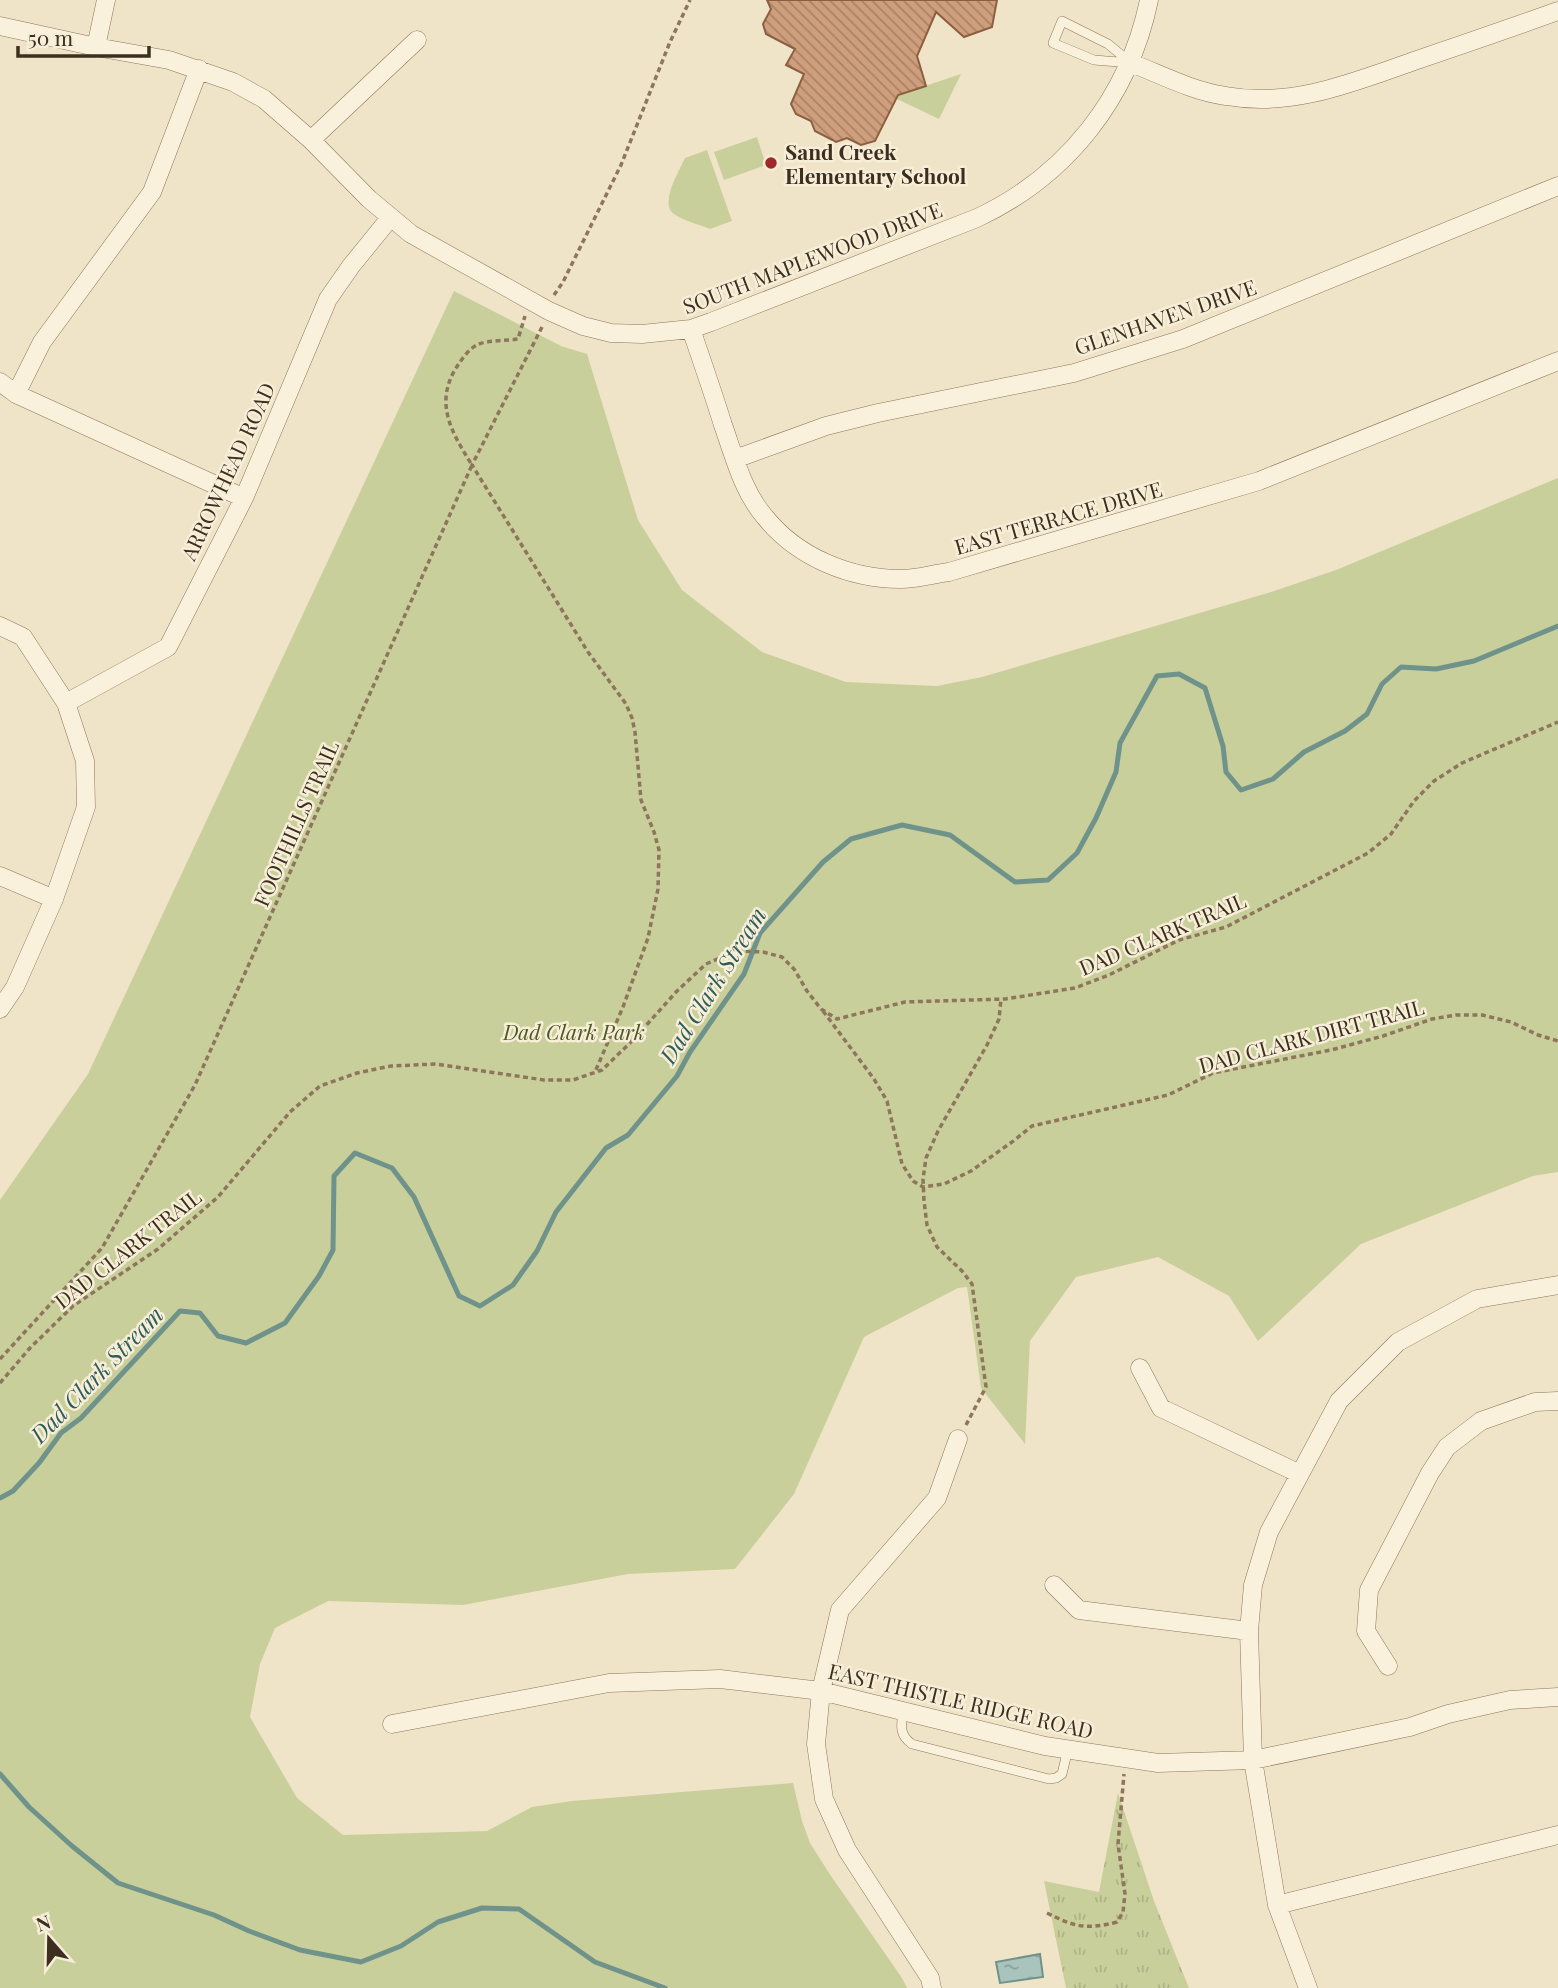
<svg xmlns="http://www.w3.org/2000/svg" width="1558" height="1988" font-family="'Playfair Display',serif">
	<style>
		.grass { fill: url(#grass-tufts) }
		.park { fill: #c9cf9b }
		.water { fill: url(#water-ripples); stroke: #6f938a; stroke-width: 2 }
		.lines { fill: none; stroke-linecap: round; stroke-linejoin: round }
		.stream { stroke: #6f938a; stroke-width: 5 }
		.building { fill: url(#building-back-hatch); stroke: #8d5f41; stroke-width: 2 }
		.service-casing { stroke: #8d765c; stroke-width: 10 }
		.minor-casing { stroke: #8d765c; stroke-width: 19 }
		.path { stroke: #8d765c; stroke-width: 3.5; stroke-dasharray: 5 3.5; stroke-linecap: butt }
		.service { stroke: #faf1dc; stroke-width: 9 }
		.minor { stroke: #faf1dc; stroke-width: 18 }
		.poi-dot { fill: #9e2a2b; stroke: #f7eed8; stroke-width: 2.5 }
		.labels { text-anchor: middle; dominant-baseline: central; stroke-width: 5; stroke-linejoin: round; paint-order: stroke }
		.poi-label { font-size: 21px; font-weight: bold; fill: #3d2e20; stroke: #f7eed8; text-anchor: start }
		.street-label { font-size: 21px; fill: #3d2e20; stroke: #f7eed8 }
		.park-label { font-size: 21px; font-style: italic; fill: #4d5a26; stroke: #f7eed8 }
		.water-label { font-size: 23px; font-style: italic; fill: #2f5d5a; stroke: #f7eed8 }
	</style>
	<defs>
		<pattern id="grass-tufts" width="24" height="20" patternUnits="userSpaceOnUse" patternTransform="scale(1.75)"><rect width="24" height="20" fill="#c9cf9b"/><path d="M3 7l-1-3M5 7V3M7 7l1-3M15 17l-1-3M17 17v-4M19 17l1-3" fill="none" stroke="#aeb285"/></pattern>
		<pattern id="water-ripples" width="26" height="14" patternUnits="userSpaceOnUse" patternTransform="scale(1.75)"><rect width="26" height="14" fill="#a9c4bc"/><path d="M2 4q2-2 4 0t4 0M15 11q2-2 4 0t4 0" fill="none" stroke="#8ba098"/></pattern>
		<pattern id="building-back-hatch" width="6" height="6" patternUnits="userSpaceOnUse" patternTransform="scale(1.75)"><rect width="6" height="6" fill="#cf9f7d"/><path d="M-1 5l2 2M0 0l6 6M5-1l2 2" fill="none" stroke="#a98266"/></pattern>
	</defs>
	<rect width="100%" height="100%" fill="#f0e4c8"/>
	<path class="grass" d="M1118 1793 1154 1901 1189 1988H1066L1044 1881 1099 1892Z"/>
	<path class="park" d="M961 74 939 119 897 99 898 95Z
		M757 137 766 165 724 180 714 152Z
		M707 150 732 221 710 229C699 224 683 221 674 214 659 204 679 171 685 158Z
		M454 291 561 346 587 354 638 520 682 590 762 652 846 682 937 686 982 677 1271 592 1336 570 1558 478V1172L1533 1176 1361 1244 1258 1341 1229 1296 1158 1257 1076 1277 1030 1341 1025 1444 981 1388 967 1287 958 1288 864 1337 794 1494 735 1569 628 1574 463 1605 328 1601 275 1628 260 1664 250 1717 297 1798 343 1835 487 1831 532 1807 572 1801 793 1783 802 1821 810 1843 829 1873 902 1978 907 1988H0V1200L88 1074Z"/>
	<path class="water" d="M1040 1954 1043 1977 1000 1983 996 1962Z"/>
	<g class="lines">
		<path class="stream" d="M0 1498 13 1491 39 1463 61 1433 81 1418 180 1311 200 1313 218 1336 246 1343 285 1323 319 1276 333 1250 334 1176 355 1153 392 1168 414 1197 459 1296 480 1306 513 1285 537 1251 556 1212 606 1148 628 1135 677 1076 690 1052 744 974 760 933 823 862 851 839 902 825 950 835 1015 882 1048 880 1077 853 1096 818 1116 772 1120 743 1157 676 1179 674 1205 688 1223 746 1226 772 1241 790 1273 779 1304 752 1345 731 1367 714 1382 684 1401 667 1436 669 1474 661 1558 626
			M0 1774 29 1807 72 1846 118 1883 214 1915 249 1931 300 1950 361 1962 401 1946 438 1922 482 1908 519 1909 595 1962 665 1988"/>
	</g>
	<path class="building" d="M767 0H997L992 27 964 37 936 12 917 56 926 86 898 95 875 141 861 145 847 138 836 142 815 131 811 121 796 114 791 104 804 74 786 65 795 49 766 34 763 24 771 9Z"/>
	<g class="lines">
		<g class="service-casing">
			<path id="service" d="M1062 21 1108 44 1131 63 1094 60 1053 43Z
				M903 1711C901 1725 899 1735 912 1744L1049 1779 1056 1778 1062 1774 1068 1749"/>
		</g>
		<g class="minor-casing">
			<path id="minor" d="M0 26 96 47 169 60 233 82 264 99 311 140 369 199 411 234 549 311 583 326 611 333 642 334 691 329 711 322 977 218C1067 176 1129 97 1149 0
				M96 47 106 0
				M1131 63C1162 75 1192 91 1226 96 1293 108 1354 82 1417 60 1464 44 1511 28 1558 11
				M311 140 417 40
				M691 329C702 361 713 393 723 425 734 456 743 492 765 517 797 557 850 579 901 579 917 579 933 574 949 572L1259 481 1558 361
				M0 382 16 394 244 498
				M16 394 42 342 152 192 199 69
				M735 459 826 426 878 413 1074 373 1183 339 1558 186
				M0 626 23 637 66 703 85 761 86 807 54 899 15 987 0 1009
				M66 703 168 647 244 498 328 299 351 266 390 218
				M0 876 54 899
				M1140 1368 1161 1408 1300 1474
				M1054 1585 1079 1610 1249 1631
				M1388 1666 1366 1631 1369 1590 1430 1473 1447 1447 1481 1421 1535 1402 1558 1401
				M392 1724 609 1683 720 1679 821 1691 1045 1746 1158 1763 1253 1760 1410 1727 1448 1714 1510 1700 1558 1697
				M1277 1905 1558 1835
				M932 1988 930 1978 847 1850 824 1799 816 1744 821 1691 840 1610 937 1498 958 1439
				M1308 1988 1277 1905 1253 1760 1249 1631 1253 1585 1269 1532 1339 1401 1398 1342 1477 1299 1558 1285"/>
		</g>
		<path class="path" d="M554 295 563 282 621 165 670 42 690 0
			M542 327 472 465 588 652 626 704 632 718 635 732 641 800 654 832 659 850 658 889 648 938 623 1007 595 1072
			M823 1011 874 1079 887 1101 902 1164 913 1181 923 1187 944 1184 971 1171 1012 1142 1032 1126 1168 1095 1213 1073 1331 1050 1383 1036 1432 1019 1456 1015H1482L1511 1022 1538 1035 1558 1041
			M0 1359 102 1248 195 1085 472 465C452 433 434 404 456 368 462 359 469 348 479 344 490 340 506 341 518 339L525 316
			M0 1383 30 1348 73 1306 158 1249 218 1197 290 1112 320 1086 357 1073 391 1066 436 1064 544 1080H573L602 1070 633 1040 677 991 706 964 736 951 763 952 782 957 794 969 807 991 821 1009 837 1019 905 1002 1005 999 1075 988 1109 975 1179 940 1226 927 1368 853 1391 834 1414 801 1434 781 1462 763 1558 722
			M966 1425 986 1387 972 1284 962 1271 937 1247 927 1225 924 1201 923 1179 926 1158 938 1131 987 1045 999 1019 1001 999
			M1047 1913C1075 1927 1086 1930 1117 1922L1123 1912 1125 1894 1118 1844 1124 1774"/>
		<use href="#service" class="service"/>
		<use href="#minor" class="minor"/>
	</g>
	<circle class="poi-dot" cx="771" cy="163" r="7"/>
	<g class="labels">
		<g class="poi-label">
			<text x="785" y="151">Sand Creek<tspan x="785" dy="24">Elementary School</tspan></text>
		</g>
		<g class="street-label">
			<text transform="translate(812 257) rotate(-21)">SOUTH MAPLEWOOD DRIVE</text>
			<text transform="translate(1165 316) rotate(-19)">GLENHAVEN DRIVE</text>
			<text transform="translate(227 471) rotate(-65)">ARROWHEAD ROAD</text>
			<text transform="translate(1058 517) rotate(-16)">EAST TERRACE DRIVE</text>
			<text transform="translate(295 823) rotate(-66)">FOOTHILLS TRAIL</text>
			<text transform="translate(1162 933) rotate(-23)">DAD CLARK TRAIL</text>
			<text transform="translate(1311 1035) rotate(-15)">DAD CLARK DIRT TRAIL</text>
			<text transform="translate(127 1248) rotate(-38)">DAD CLARK TRAIL</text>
			<text transform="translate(961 1700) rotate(13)">EAST THISTLE RIDGE ROAD</text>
		</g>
		<g class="park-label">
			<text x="574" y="1031">Dad Clark Park</text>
		</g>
		<g class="water-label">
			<text transform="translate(712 985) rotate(-58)">Dad Clark Stream</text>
			<text transform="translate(96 1374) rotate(-46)">Dad Clark Stream</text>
		</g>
	</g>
	<g transform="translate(49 1939) rotate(340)" stroke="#f7eed8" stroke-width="5" paint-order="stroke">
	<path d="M0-5L12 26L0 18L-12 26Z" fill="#3d2e20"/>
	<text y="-10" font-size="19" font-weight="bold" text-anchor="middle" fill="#3d2e20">N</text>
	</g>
	<path d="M18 46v10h131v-10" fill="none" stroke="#3d2e20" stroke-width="3.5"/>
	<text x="28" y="46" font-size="21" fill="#3d2e20" stroke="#f7eed8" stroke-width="5" paint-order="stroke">50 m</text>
</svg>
